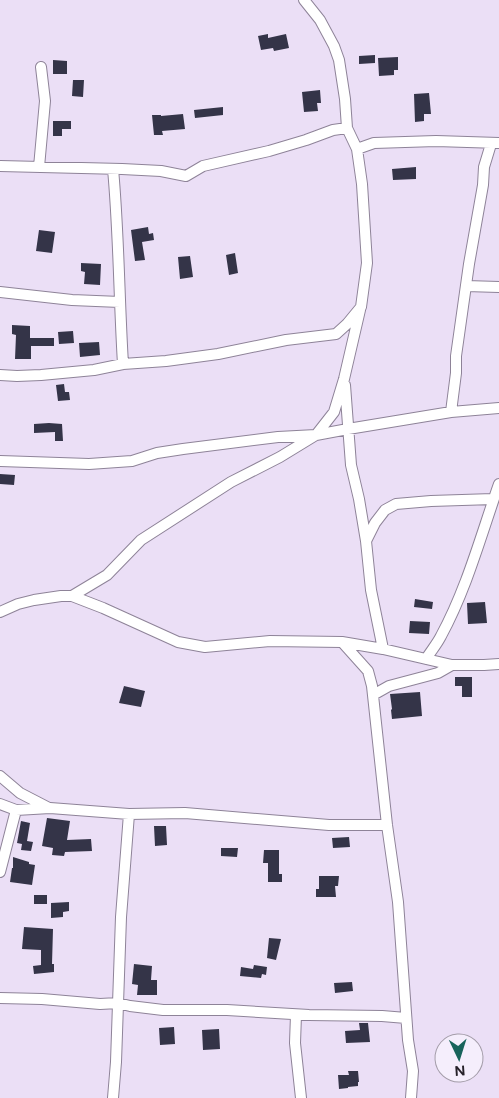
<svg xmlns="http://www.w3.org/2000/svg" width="499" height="1098" font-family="Figtree,sans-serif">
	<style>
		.building { fill: #343448 }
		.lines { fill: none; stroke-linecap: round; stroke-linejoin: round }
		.street-casing { stroke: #8e8398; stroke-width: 12 }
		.street { stroke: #fff; stroke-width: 10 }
	</style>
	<rect width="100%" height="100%" fill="#ebdff6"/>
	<path class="building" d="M268 34V38L286 34 289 48 274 51 273 48 261 50 258 36Z
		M375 55V63L359 64V56Z
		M398 57V70H394V75L379 76 378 58Z
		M53 60 67 61V74H53Z
		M73 80H84L83 97 72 96Z
		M320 90 321 103H317L318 111 304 112 302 92Z
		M429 93 431 114H424V121L415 122 414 94Z
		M223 107V115L195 118 194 110Z
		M183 114 185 129 162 131 163 135H154L152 115H161V116Z
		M53 121H71V129H62V136H53Z
		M416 167V179L393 180 392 169Z
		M148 227 149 234 153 233 154 240 142 242 145 260 135 261 131 230Z
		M39 230 55 232 52 253 36 251Z
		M235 253 238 273 229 275 226 255Z
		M190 256 193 277 180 279 178 257Z
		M81 263 101 264 100 285 84 284 85 272 81 271Z
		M12 325 30 326V338H54V346H31V359H15L16 335 12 334Z
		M73 331 74 343 59 344 58 332Z
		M99 342 100 355 80 357 79 343Z
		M64 384 65 392H69L70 400 58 401 56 385Z
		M49 423 62 424 63 441H55V432L34 433V424Z
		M0 474 15 475 14 485 0 484Z
		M415 599 433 602 432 609 414 607Z
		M485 602 487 623 468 624 467 603Z
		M410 621 430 622 429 634 409 633Z
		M455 677H472V697H462V686H455Z
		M124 686 145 691 141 707 119 703Z
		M420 692 422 716 392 719 391 710 392 709 390 694Z
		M47 818 70 821 67 840 91 839 92 851 65 852 64 856 52 855 53 848 42 846Z
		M21 821 30 823 27 841 33 842 31 851 21 850 22 844 17 843Z
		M154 826H166L167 845 155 846Z
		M349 837 350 847 333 848 332 838Z
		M221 848H238L237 857 221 856Z
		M264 850H279V874H282V882H268V863H263Z
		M13 857 29 862V864L35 865 32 885 10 882 12 868H13Z
		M319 876H339L338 886H335L336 897H316V889H319Z
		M34 895H47V904H34Z
		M69 902V911L63 912V917L51 918V903Z
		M24 927 53 929 52 964H54V972L34 974 33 966 41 965V950L22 949Z
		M269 938 281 939 276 960 267 958Z
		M134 964 152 966 151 980H157V995H137L138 985 132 984Z
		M254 965 267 967 266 975 262 974 261 978 240 976 241 967 253 969Z
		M352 982 353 991 335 993 334 983Z
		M359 1023H368L370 1042 346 1043 345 1031 360 1030Z
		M174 1027 175 1044 160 1045 159 1028Z
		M219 1029 220 1049 203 1050 202 1030Z
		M348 1071H358L359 1082H358V1086L348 1087V1088L339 1089 338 1075H349Z"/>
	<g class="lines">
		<g class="street-casing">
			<path id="street" d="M357 149 374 143 436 141 499 143
				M0 166 122 169 161 171 186 176 203 166 269 151 306 140 333 130 347 128
				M39 167 45 101 41 67
				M113 169C119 234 119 299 123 364
				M466 286 499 287
				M0 292 72 300 120 302
				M0 375 17 376 41 375 94 370 123 364 166 361 218 354 286 340 336 334 347 324 361 307 367 263 362 184 357 149 347 128 345 99 339 60 334 46 320 20 304 0
				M345 385 351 465 359 499 366 541
				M451 412 456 373V356L469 264 483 185 484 167 491 144
				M0 461 89 464 132 461 157 453 183 449 278 437 316 435 348 429 451 412 499 408
				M72 596 107 575 141 540 231 482 280 457 316 435 334 412 344 379 360 310
				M0 612 18 604 34 600 61 596H72L103 608 178 642 205 647 270 641 342 642 383 649 452 665H484L499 664
				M342 642 368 671 372 686 387 825 398 902 408 1040 413 1071 411 1098
				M383 649 371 590 366 541 375 523 385 510 396 504 431 501 493 499
				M426 659C431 651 437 644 441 636 467 588 481 535 499 484
				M373 695 389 686 438 673 452 665
				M0 776 20 793 49 808
				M0 804 16 810 50 808 129 814 185 813 329 825H387
				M0 872 16 810
				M0 998 42 999 100 1004 118 1003 130 1006 163 1010H227L309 1015 382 1016 406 1018
				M296 1015 295 1043 301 1098
				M113 1098 116 1062 121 917 129 814"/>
		</g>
		<use href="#street" class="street"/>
	</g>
	<g transform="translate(459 1058) rotate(176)"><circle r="24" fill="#f5eefc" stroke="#a39ca8"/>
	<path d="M0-4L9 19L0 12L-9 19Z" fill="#18635b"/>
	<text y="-8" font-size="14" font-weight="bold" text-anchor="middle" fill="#27222a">N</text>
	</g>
</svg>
